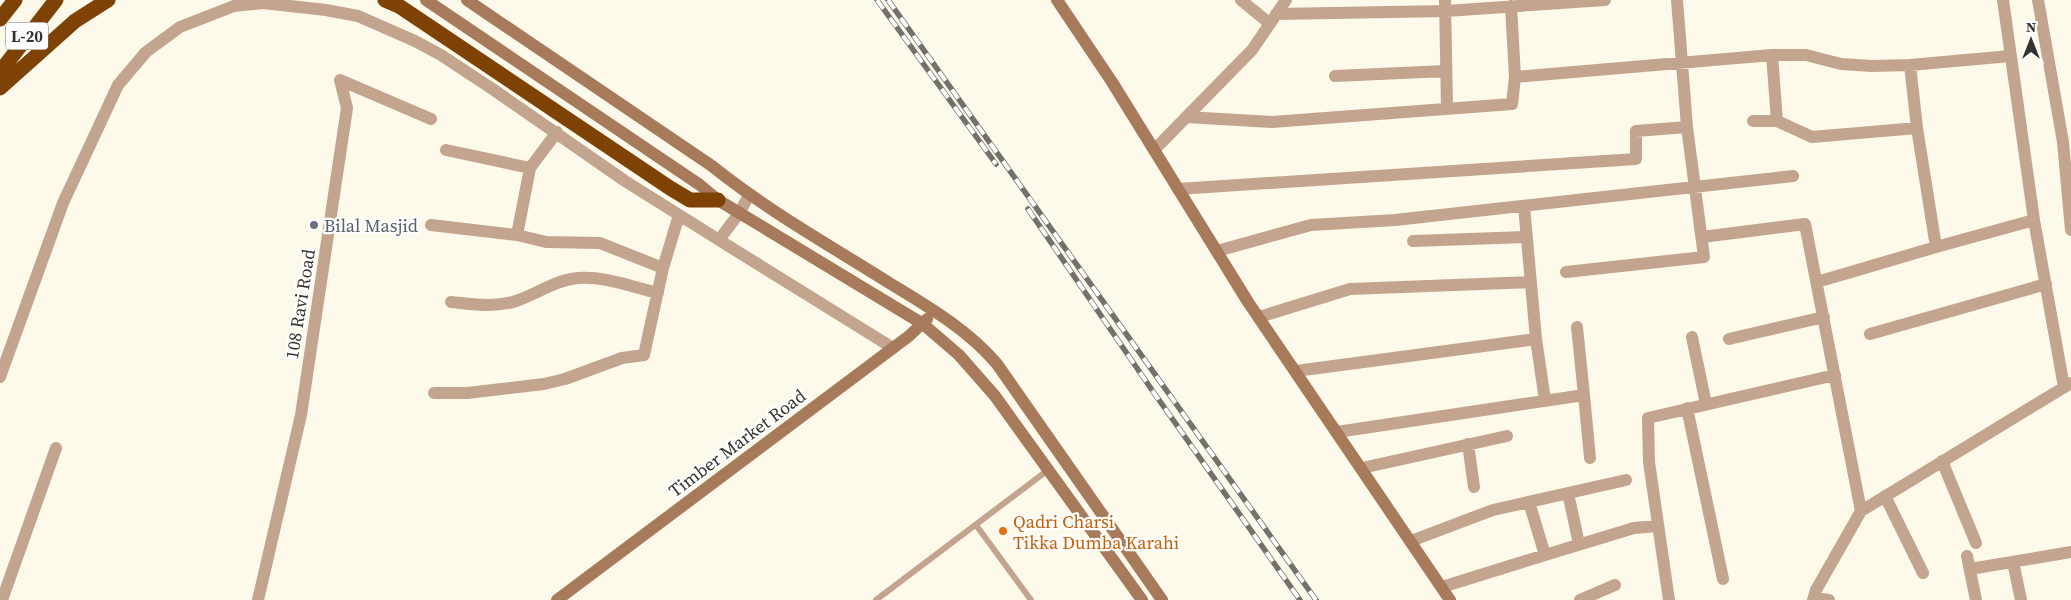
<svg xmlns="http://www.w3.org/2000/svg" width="2071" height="600" font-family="'Source Serif 4',serif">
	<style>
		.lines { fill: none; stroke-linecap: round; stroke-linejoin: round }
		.lane { stroke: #c3a48e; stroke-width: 6 }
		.street { stroke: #c3a48e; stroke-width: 12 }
		.secondary { stroke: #a67a5a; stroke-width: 12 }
		.highway { stroke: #7e4204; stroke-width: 15 }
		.rail-casing { stroke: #74716a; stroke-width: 5.5 }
		.rail { stroke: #fff; stroke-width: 4; stroke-dasharray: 11; stroke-linecap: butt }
		.worship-dot { fill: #6b7280; stroke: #fff; stroke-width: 2 }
		.food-dot { fill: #e8710a; stroke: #fff; stroke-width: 2 }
		.labels { text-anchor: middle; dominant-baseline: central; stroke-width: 4.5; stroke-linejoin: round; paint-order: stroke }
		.shield { fill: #fff; stroke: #72706d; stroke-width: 1 }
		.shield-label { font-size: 16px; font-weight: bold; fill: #35332e }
		.worship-label { font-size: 18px; fill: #5b616d; stroke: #fff; text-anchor: start }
		.street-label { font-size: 18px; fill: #35332e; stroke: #fff }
		.food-label { font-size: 18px; fill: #c56008; stroke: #fff; text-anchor: start }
	</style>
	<rect width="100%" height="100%" fill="#fdf9eb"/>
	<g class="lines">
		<path class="lane" d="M976 525 1031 600
			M876 600 1048 470"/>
		<path class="street" d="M1241 0 1270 24
			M1445 0 1447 108
			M2003 0 2034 220 2064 387
			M2038 0 2063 142 2071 230
			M1511 6 1515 77
			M1276 14 1446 11 1605 0
			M1772 55 1777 121
			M1910 65 1917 128 1936 247 2034 220
			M1335 76 1446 71
			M1186 117 1272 122 1512 104 1515 77 1772 55H1806L1841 64 1872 66 1910 65 2010 56
			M1753 121H1777L1812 137 1917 128
			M446 150 530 168
			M1154 150 1252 50 1286 0
			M1178 189 1636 159V131L1687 127
			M1524 206 1536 339 1545 400
			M431 225 517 235 546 242 600 243 663 268
			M517 235 530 168 557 132
			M1702 237 1805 224 1861 511
			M719 240 893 348
			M1413 241 1527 237
			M1217 251 1311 225 1395 220 1793 176
			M1566 272 1704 257 1687 127 1677 0
			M1817 282 1936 247
			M451 302C472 304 495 308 516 301 537 294 555 280 578 278 605 276 632 287 658 293
			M1259 317 1350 289 1531 282
			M1870 334 2046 284
			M1692 337 1706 404
			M1729 339 1824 317
			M1296 371 1536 339
			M0 377 63 203 118 85 146 52 180 27 234 6 263 3 326 10 358 16 415 41 441 55 494 90 625 181 719 240 740 212 749 195
			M434 393H467L544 384 565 379 622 358 644 355 663 268 679 215
			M1584 395 1590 458
			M1687 408 1723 579
			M1337 432 1584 395 1577 327
			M1468 444 1474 487
			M1942 461 1976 543
			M1362 468 1507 436
			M1568 493 1579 544
			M1885 496 1923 573
			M1411 541 1493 510 1626 480
			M1545 555 1634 528 1658 526
			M1967 556 1976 600
			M2013 562 2021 600
			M1970 569 2071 552
			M1442 587 1545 555 1529 502
			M1814 598 1829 600
			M2 600 56 448
			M258 600 301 415 347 108 340 80 431 119
			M1580 600 1615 585
			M1669 600 1649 462 1648 418 1835 375
			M1813 600 1816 590 1861 511 2071 383"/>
		<path class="secondary" d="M426 0 700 185 718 200 923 324 959 355 995 396 1142 600
			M467 0 712 166C768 211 831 246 891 284 929 307 968 330 997 364L1162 600
			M1057 0 1112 82 1248 302 1450 600
			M557 600 909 336 927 319"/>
		<path class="highway" d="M385 0 399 6 670 188 690 200H718
			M0 19 15 0
			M0 72 56 0
			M0 88 75 21 108 0"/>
		<g class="rail-casing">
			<path id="rail" d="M877 0 996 164
				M888 0 1316 600
				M1028 209 1152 390 1300 600"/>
		</g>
		<use href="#rail" class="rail"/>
	</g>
	<circle class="worship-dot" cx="314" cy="225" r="5"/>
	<circle class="food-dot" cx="1003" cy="531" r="5"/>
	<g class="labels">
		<rect class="shield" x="6" y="22.5" width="42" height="27" rx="4"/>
		<g class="shield-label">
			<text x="27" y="36">L-20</text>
		</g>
		<g class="worship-label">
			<text x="324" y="225">Bilal Masjid</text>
		</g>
		<g class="street-label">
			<text transform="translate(300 304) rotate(-81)">108 Ravi Road</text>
			<text transform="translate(737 443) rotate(-37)">Timber Market Road</text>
		</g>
		<g class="food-label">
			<text x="1013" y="521">Qadri Charsi<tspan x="1013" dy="21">Tikka Dumba Karahi</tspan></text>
		</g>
	</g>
	<g transform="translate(2031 40)" stroke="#ffffff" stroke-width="4" paint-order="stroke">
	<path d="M0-4L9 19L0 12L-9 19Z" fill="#35332e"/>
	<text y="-8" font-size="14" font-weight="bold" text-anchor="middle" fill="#35332e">N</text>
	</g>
</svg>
